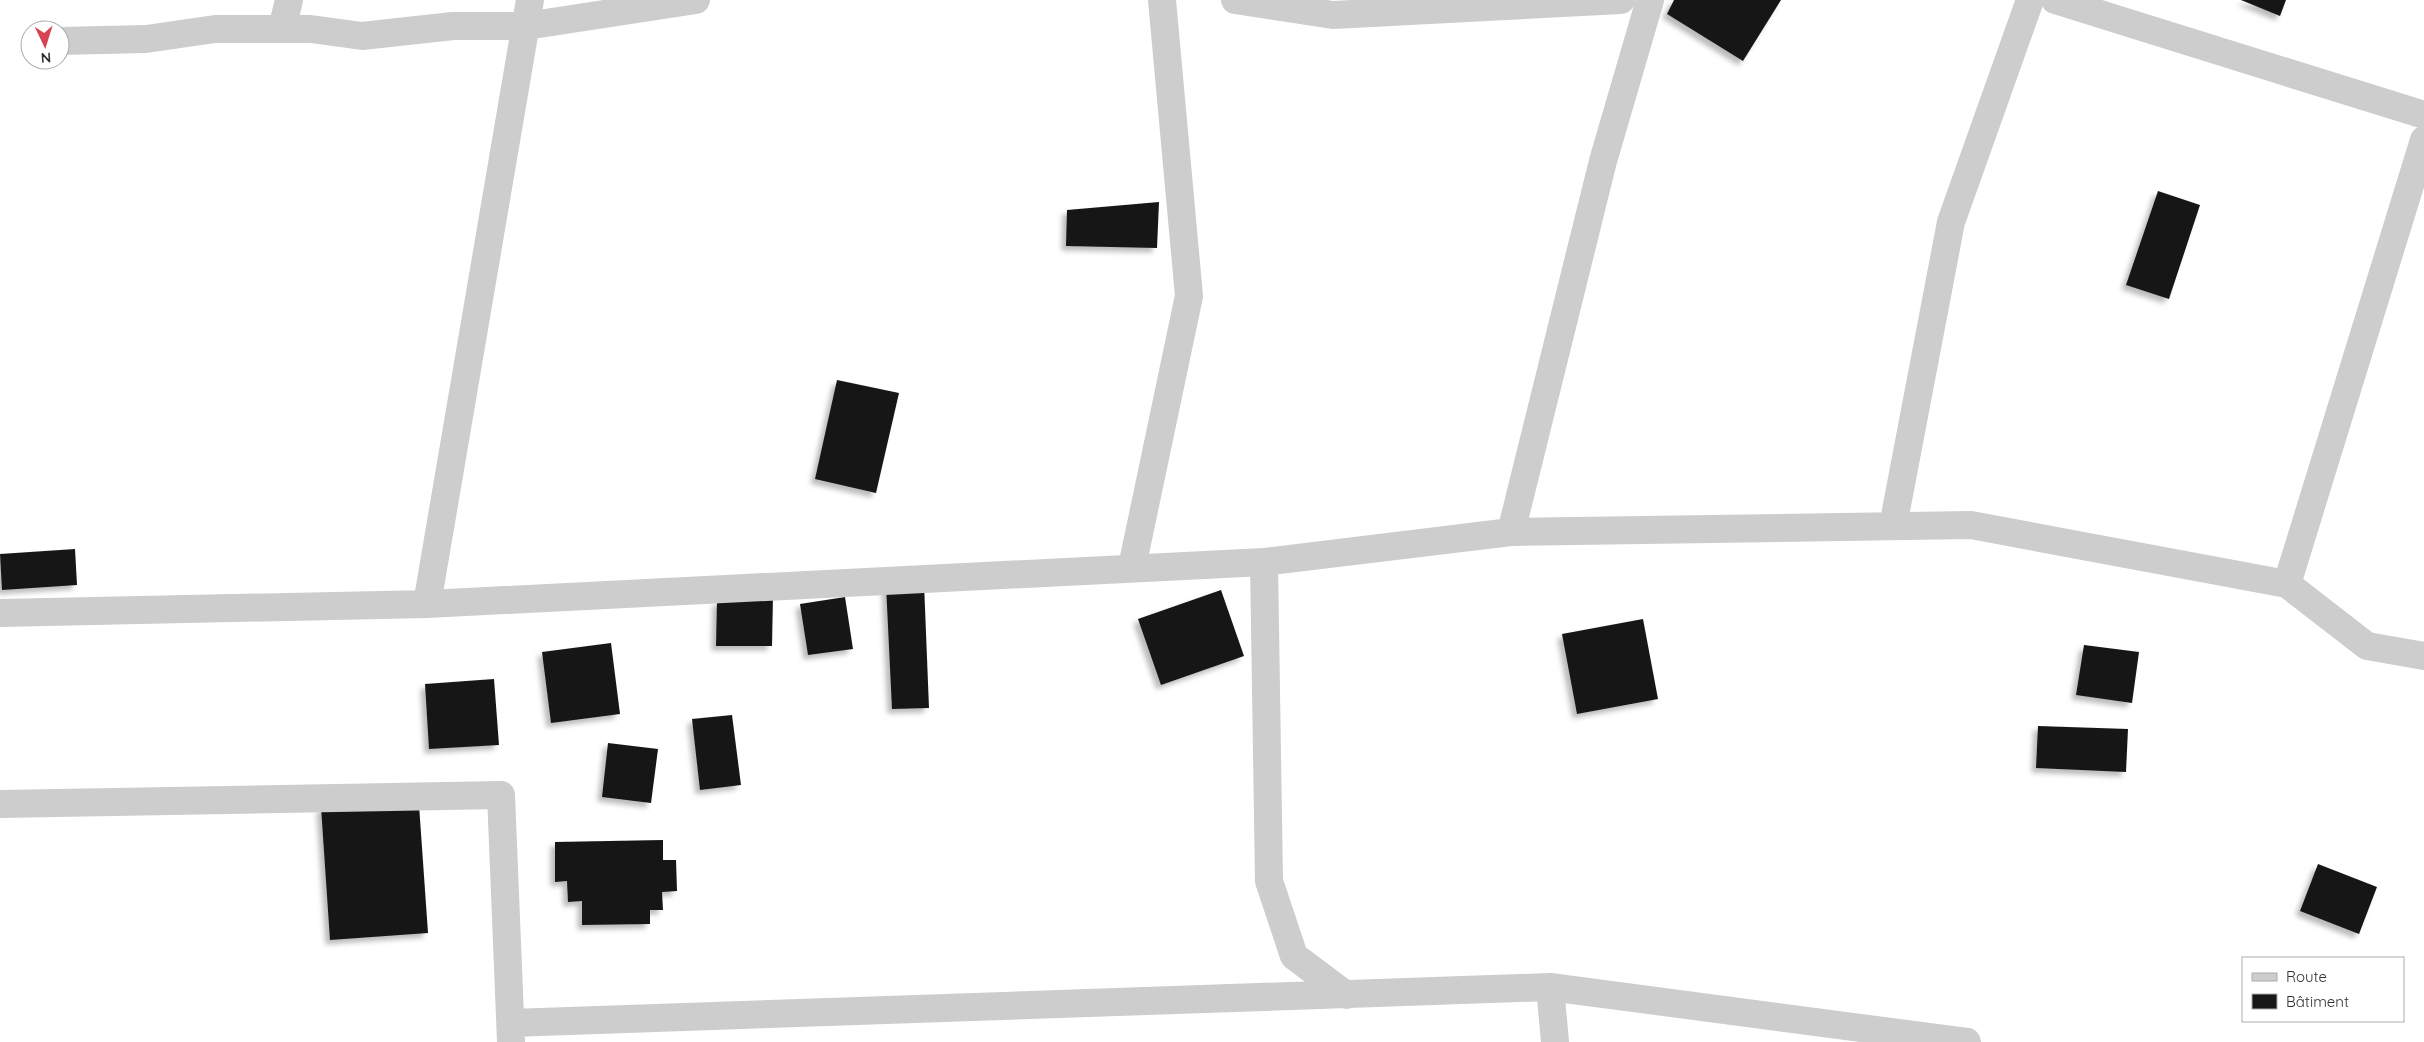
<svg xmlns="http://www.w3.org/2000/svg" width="2424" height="1042" font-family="Quicksand,sans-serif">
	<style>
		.building { fill: #171717; filter: url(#shadow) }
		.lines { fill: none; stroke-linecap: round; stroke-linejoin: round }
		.street { stroke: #cdcdcd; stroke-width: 28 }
	</style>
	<defs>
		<filter id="shadow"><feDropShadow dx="-4.5" dy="4.5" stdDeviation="2.5" flood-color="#0004"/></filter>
	</defs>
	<rect width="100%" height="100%" fill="#fff"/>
	<path class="building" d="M1674 0H1781L1743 61 1667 14Z
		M2241 0H2286L2280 16Z
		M2158 191 2200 205 2169 299 2126 285Z
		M1159 202 1157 248 1066 246 1067 210Z
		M837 380 899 393 876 493 815 479Z
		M75 549 77 585 2 590 0 554Z
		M924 583 929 708 892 709 886 585Z
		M1221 590 1244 656 1161 685 1138 619Z
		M773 595 772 646H716L717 601Z
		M845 597 853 649 808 655 800 604Z
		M1643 619 1658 699 1577 714 1562 634Z
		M611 643 620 714 551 723 542 652Z
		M2084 645 2139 652 2132 703 2076 695Z
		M494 679 499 745 429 749 425 684Z
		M732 715 741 785 700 790 692 719Z
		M2038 726 2128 729 2126 772 2036 768Z
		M608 743 658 749 651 803 602 797Z
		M419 805 428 933 330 940 321 807Z
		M663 840V860H676L677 891 662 892 663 910H650V924L582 925V901L568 902 567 881 555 882V842Z
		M2318 864 2377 887 2359 934 2300 911Z"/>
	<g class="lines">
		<path class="street" d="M1235 0 1333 15 1621 0
			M2055 0 2424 115
			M282 29 289 0
			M60 41 146 39 215 29H311L362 36 453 26H526L696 0
			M1893 526 1951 222 2030 0
			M1511 532 1603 161 1650 0
			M1264 562 1269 881 1294 956 1346 995
			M1132 567 1189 296 1162 0
			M2287 584 2424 140
			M427 604 530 0
			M0 613 427 604 1264 562 1511 532 1971 525 2287 584 2367 646 2424 656
			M0 804 501 795 511 1041
			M1550 987 1555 1042
			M511 1023 1550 987 1967 1042"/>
	</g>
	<rect x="2242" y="957" width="162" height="65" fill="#ffffff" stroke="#acacac"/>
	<rect x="2252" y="973" width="25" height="8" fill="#cdcdcd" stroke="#acacac"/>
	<text x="2286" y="982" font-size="15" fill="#303030">Route</text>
	<rect x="2252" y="994" width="25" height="15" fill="#171717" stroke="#acacac"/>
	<text x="2286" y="1007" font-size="15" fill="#303030">Bâtiment</text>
	<g transform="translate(45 45) rotate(176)"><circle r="24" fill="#ffffff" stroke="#acacac"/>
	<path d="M0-4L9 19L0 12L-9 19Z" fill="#d64454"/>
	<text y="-8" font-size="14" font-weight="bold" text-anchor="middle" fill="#303030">N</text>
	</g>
</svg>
